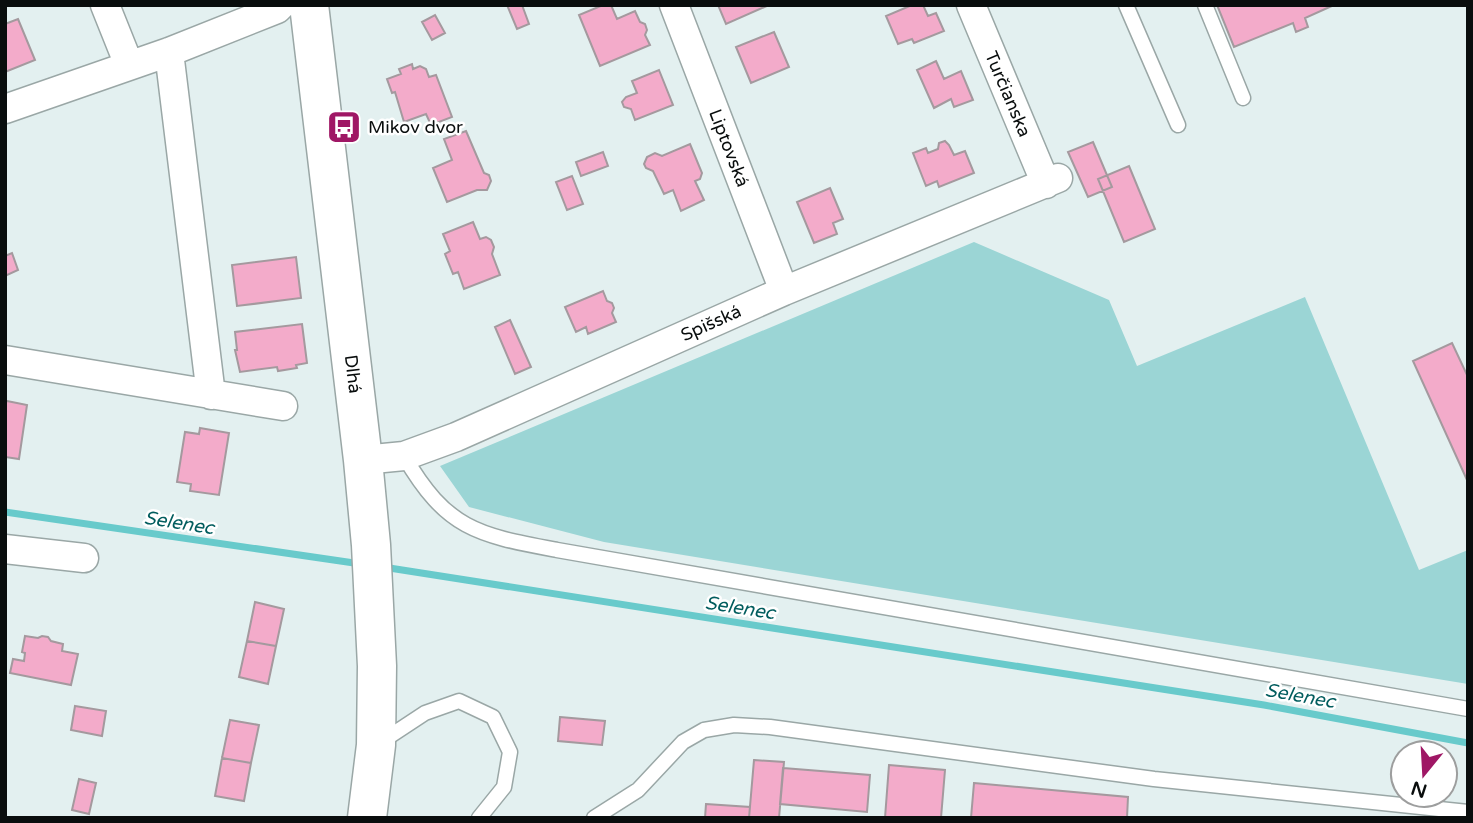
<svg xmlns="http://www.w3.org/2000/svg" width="1473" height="823" font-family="'Varela Round',sans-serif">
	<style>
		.green { fill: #9bd5d5 }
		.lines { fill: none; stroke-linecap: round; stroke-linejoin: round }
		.stream { stroke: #68cacb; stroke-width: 7 }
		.building { fill: #f3abca; stroke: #a4999e; stroke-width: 2 }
		.lane-casing { stroke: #9aa7a6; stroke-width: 17 }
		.street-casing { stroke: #9aa7a6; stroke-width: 31 }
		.secondary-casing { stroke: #9aa7a6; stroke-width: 41 }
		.lane { stroke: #fff; stroke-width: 14 }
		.street { stroke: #fff; stroke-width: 28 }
		.secondary { stroke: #fff; stroke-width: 38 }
		.labels { text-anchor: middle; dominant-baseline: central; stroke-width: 5; stroke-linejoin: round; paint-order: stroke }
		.street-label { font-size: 18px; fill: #090d0d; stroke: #fff }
		.poi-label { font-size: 18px; fill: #090d0d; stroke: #fff; text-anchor: start }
		.water-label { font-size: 19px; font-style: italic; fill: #025d5e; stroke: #fff }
	</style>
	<rect width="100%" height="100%" fill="#e3f0f0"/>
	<path class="green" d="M974 242 1109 300 1137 366 1305 297 1419 570 1468 550V684L604 542 469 507 440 466Z"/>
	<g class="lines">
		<path class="stream" d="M5 512 361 564
			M383 567 1264 705 1468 743"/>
	</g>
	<path class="building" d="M507 5H522L529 24 517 29Z
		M603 5H611L617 19 635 11 640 22 645 24 647 30 645 35 650 45 600 66 579 15Z
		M718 5H769L726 24Z
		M912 5H923L928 16 936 13 944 31 914 43 912 39 898 44 886 16Z
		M1217 5H1334L1305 18 1308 27 1296 32 1293 23 1234 47Z
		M435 15 445 33 432 40 422 22Z
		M18 19 35 60 5 72V24Z
		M774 32 789 67 751 83 736 47Z
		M936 61 944 79 961 71 973 100 954 107 951 99 934 108 917 70Z
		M412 64 413 69 420 66 426 69 429 77 436 75 452 117 431 125 426 114 404 122 395 92 392 93 387 79 401 74 399 69Z
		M659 70 673 105 635 120 631 109 624 107 622 102 626 97 637 93 632 81Z
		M466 131 484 173 489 175 491 181 487 190H477L447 202 433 168 452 160 444 139Z
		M945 141 949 145 954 155 965 151 974 173 939 187 937 181 926 186 913 153 926 148 928 153 938 149 939 143Z
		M1093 142 1112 187 1088 197 1068 152Z
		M690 144 702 173 700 179 695 181 704 200 681 211 673 190 664 194 653 171 646 168 644 164 647 157 655 153 662 156Z
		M603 152 608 166 581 176 576 162Z
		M1129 166 1155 229 1124 242 1098 179Z
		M572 176 583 204 567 210 556 182Z
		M830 188 843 219 833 223 837 234 814 243 797 202Z
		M473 222 480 239 486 237 491 240 494 247 492 254 500 275 464 289 458 272 453 274 445 254 450 251 443 234Z
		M12 253 18 270 5 276V256Z
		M296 257 301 298 237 306 232 265Z
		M603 291 607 301 612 303 614 308 612 313 616 322 588 334 586 327 576 332 565 307Z
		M510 320 531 367 515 374 495 327Z
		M302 324 307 363 296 365 297 368 278 371 277 367 240 372 235 350H237L235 332Z
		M1452 343 1468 377 1467 480 1413 361Z
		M7 401 27 405 19 459 5 457V403Z
		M200 428 229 433 219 495 190 491 191 484 177 482 185 432 199 434Z
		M255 602 284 609 276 646 247 641Z
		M25 636 38 638 42 636 48 637 51 641 63 644 62 651 78 654 71 685 10 673 13 659 24 661 25 653 22 652Z
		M247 641 276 646 268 684 239 677Z
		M75 706 106 711 102 736 71 730Z
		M560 717 605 721 602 745 558 741Z
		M230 720 259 725 251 763 222 758Z
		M222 758 251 763 244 801 215 796Z
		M754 760 784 762 779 818H749Z
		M889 765 945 770 941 818H885Z
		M783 768 870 775 867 812 780 804Z
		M79 779 96 783 89 814 72 810Z
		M974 783 1128 797 1127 818H971Z
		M706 804 750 807 749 818H705Z"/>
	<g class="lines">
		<g class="lane-casing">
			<path id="lane" d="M1126 5 1178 125
				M1205 5 1243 98
				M404 456C447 530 478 535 557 550L1468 709
				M381 742 425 713 459 701 493 717 510 752 504 787 479 818
				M594 818 638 790 683 742 704 730 734 725 770 727 1154 779 1468 812"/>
		</g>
		<g class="street-casing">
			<path id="street" d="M105 5 129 65
				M674 5 784 291
				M971 5 1046 184
				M169 52 211 395
				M5 109 169 52 277 9 281 5
				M5 360 283 406
				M363 460 404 456 456 437 784 291 1058 178
				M5 549 84 558"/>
		</g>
		<g class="secondary-casing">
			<path id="secondary" d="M309 5 363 460 371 545 377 666 376 745 367 818"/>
		</g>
		<use href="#lane" class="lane"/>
		<use href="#street" class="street"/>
		<use href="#secondary" class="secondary"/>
	</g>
	<defs>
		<g id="bus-square" transform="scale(1.75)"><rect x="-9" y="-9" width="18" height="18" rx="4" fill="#9f1765" stroke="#fff"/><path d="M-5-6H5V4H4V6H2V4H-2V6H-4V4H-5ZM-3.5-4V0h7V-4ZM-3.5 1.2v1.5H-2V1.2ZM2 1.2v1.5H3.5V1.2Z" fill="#fff"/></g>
	</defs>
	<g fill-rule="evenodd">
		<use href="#bus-square" x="344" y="127"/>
	</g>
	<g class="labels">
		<g class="street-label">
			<text transform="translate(1008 94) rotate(67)">Turčianska</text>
			<text transform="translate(729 148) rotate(69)">Liptovská</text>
			<text transform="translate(711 323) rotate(-24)">Spišská</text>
			<text transform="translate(353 374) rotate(83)">Dlhá</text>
		</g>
		<g class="poi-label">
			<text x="368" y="127">Mikov dvor</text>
		</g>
		<g class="water-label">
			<text transform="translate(179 523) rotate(9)">Selenec</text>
			<text transform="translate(740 608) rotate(9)">Selenec</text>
			<text transform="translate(1300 696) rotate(10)">Selenec</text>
		</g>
	</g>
	<rect width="1473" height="823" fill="none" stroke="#090d0d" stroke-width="14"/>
	<g transform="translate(1424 774) rotate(198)"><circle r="33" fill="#ffffff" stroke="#9d9e9e" stroke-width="2"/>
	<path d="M0-5L12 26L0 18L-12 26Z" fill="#9f1765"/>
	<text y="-10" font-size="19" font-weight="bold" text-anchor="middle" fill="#090d0d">N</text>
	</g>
</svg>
